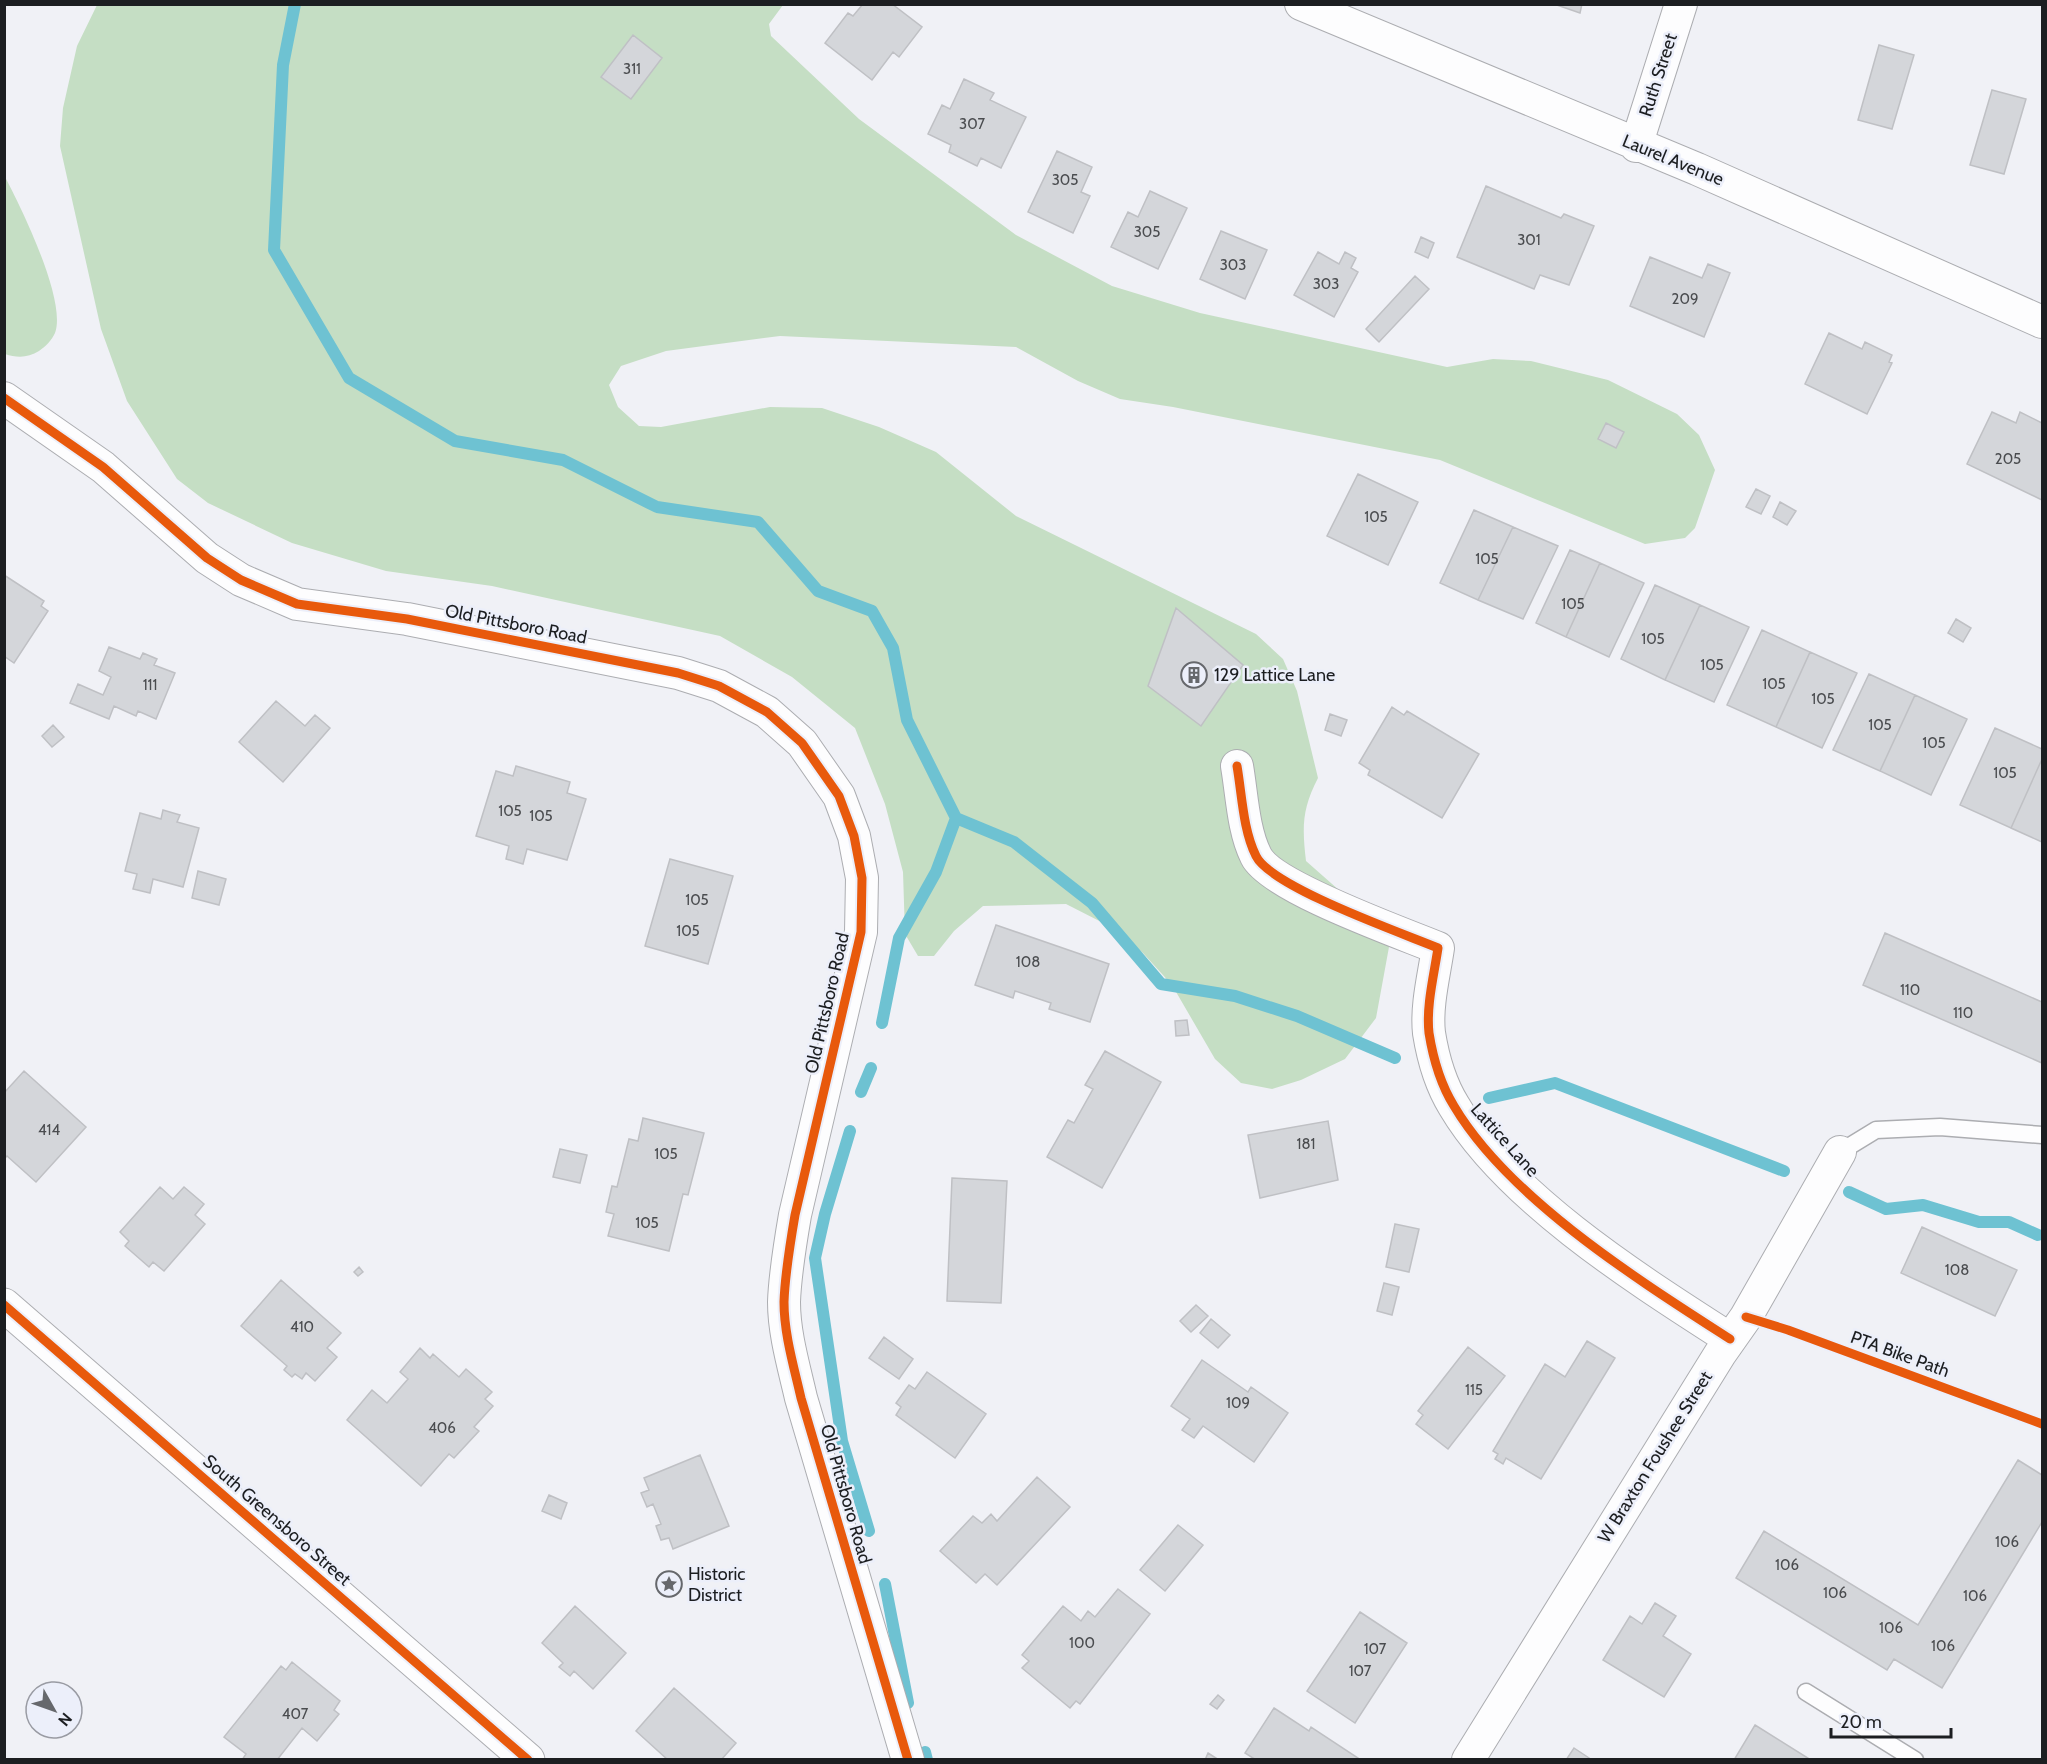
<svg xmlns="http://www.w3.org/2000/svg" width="2047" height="1764" font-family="Cabin,sans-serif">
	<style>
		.green { fill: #c5dec4 }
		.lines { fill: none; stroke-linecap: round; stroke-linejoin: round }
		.stream { stroke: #6ec2d2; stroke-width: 12 }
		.building { fill: #d4d6da; stroke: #bfc0c4; stroke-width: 1.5 }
		.service-casing { stroke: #acadb1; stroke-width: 19 }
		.minor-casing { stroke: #acadb1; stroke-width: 34 }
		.secondary-casing { stroke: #acadb1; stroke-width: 35 }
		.service { stroke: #fdfdfe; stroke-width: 16 }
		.minor { stroke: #fdfdfe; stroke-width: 32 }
		.secondary { stroke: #fdfdfe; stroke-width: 33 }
		.cycleway-casing { stroke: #eceffa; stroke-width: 13 }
		.cycleway { stroke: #e8590c; stroke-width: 9 }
		.labels { text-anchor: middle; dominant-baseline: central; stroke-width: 5; stroke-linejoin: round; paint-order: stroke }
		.number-label { font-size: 15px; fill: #4a4c4f }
		.street-label { font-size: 18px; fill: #1c1e21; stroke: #eceffa }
		.poi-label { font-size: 18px; fill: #1c1e21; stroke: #eceffa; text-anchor: start }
	</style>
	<rect width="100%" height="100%" fill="#f0f1f6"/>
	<path class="green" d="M97 5H783L769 24 771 36 859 119 1016 235 1112 286 1200 313 1447 367 1493 359 1531 361 1608 380 1677 414 1699 435 1715 470 1695 528 1685 538 1645 544 1440 460 1173 407 1120 399 1078 381 1016 347 780 336 666 351 621 366 609 385 618 407 639 426 661 427 770 407 822 408 879 427 936 452 1016 516 1256 634 1283 659 1297 691 1318 778C1302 809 1302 827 1306 861L1374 921 1389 947 1376 1018 1345 1059 1301 1080 1272 1089 1241 1083 1215 1059 1172 985 1143 953 1115 929 1066 904 983 906 954 931 934 956H918L905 934 903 872 885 804 855 728 792 677 720 636 492 586 386 571 292 543 208 503 177 479 127 401 101 329 60 146 63 108 77 46Z
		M5 177C21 207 67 301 55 333 52 340 45 347 39 351 28 358 17 358 5 354Z"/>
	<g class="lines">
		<path class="stream" d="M295 4 283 65 274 250 349 378 455 441 563 460 657 507 758 522 818 591 872 611 893 648 907 720 956 818 1014 842 1092 903 1161 984 1235 996 1297 1016 1395 1058
			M882 1023 899 938 936 872 956 818
			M861 1092 871 1068
			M1489 1098 1555 1083 1784 1171
			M850 1131 825 1214 815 1258 842 1441 869 1531
			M1849 1192 1886 1209 1923 1205 1979 1222H2009L2038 1235
			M885 1584 908 1703
			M925 1752 927 1760"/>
	</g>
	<path class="building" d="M863 4H892L922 27 899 57 893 52 872 80 825 43 848 13 853 16Z
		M1554 4H1582L1580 13Z
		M633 35 662 58 631 99 601 77Z
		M1879 45 1914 55 1892 129 1858 120Z
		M964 79 994 93 990 100 1026 117 1001 168 981 158 977 166 949 152 951 145 928 134 942 105 950 109Z
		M1992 90 2026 99 2004 174 1970 165Z
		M1057 151 1092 167 1081 192 1090 196 1073 233 1028 212Z
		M1486 186 1561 218 1564 214 1594 226 1569 285 1540 275 1534 289 1457 257Z
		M1150 191 1187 208 1158 269 1111 247 1128 212 1138 217Z
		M1221 231 1267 250 1245 299 1200 279Z
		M1421 237 1434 243 1428 258 1415 252Z
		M1318 252 1339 264 1345 252 1356 258 1351 268 1358 272 1334 317 1294 295Z
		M1650 257 1702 278 1708 264 1730 273 1704 337 1630 306Z
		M1415 276 1429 289 1379 342 1366 329Z
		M1829 333 1862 349 1865 342 1892 355 1889 362 1892 363 1867 414 1805 384Z
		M1992 412 2016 423 2020 412 2042 423V500L1967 464Z
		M1606 423 1624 432 1616 448 1598 439Z
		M1358 474 1418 502 1388 565 1327 536Z
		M1756 489 1770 496 1761 514 1746 507Z
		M1780 502 1796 511 1787 525 1773 517Z
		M1474 510 1513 527 1478 600 1440 583Z
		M1513 527 1558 546 1523 619 1478 600Z
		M1570 550 1600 563 1566 637 1536 623Z
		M1600 563 1644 583 1609 657 1566 637Z
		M4 575 44 601 41 606 48 611 14 663 4 656Z
		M1655 585 1700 605 1665 680 1621 659Z
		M1700 605 1749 627 1714 702 1665 680Z
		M1176 608 1243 665 1201 726 1148 686Z
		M1956 619 1971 628 1963 642 1948 633Z
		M1762 630 1810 652 1776 727 1727 705Z
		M109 647 140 659 143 653 157 659 154 665 175 673 156 719 138 711 136 716 114 706 109 719 70 703 78 684 103 695 111 677 99 671Z
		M1810 652 1857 673 1822 748 1776 727Z
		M1869 674 1915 695 1880 771 1833 750Z
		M1915 695 1967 719 1931 795 1880 771Z
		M276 701 305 726 315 715 330 728 283 782 239 742Z
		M1392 707 1404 715 1407 711 1479 754 1442 818 1368 775 1370 770 1359 763Z
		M1330 714 1347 720 1341 736 1325 730Z
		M53 725 64 737 52 747 42 736Z
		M1995 728 2042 749V759L2011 828 1960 805Z
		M2042 759V842L2011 828Z
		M516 766 570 782 567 793 586 799 567 860 527 849 523 864 506 859 509 846 476 836 496 771 513 776Z
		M163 810 180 815 177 822 199 828 183 887 153 879 150 893 133 889 137 874 125 871 140 813 161 819Z
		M670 859 733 876 708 964 645 946Z
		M198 871 226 879 219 905 192 898Z
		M996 925 1109 964 1090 1022 1049 1009 1051 1003 1015 991 1013 998 975 985Z
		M1885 933 2042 1002V1063L1863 985Z
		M1187 1020 1189 1035 1176 1036 1175 1021Z
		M1105 1051 1161 1082 1102 1188 1047 1157 1068 1120 1074 1123 1093 1089 1085 1085Z
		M24 1071 86 1127 36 1182 7 1156 4 1159V1093Z
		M643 1118 704 1133 688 1195 683 1194 669 1251 608 1236 614 1214 606 1212 612 1186 617 1187 629 1139 638 1141Z
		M1328 1121 1338 1180 1260 1198 1248 1135Z
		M560 1149 587 1155 580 1183 553 1177Z
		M952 1178 1007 1181 1001 1303 947 1301Z
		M160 1187 173 1199 184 1187 204 1204 195 1215 205 1224 164 1271 153 1262 149 1267 125 1246 129 1241 120 1232Z
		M1395 1224 1419 1229 1409 1272 1386 1267Z
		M1922 1227 2017 1270 1995 1316 1901 1273Z
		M359 1267 363 1272 358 1276 354 1272Z
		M281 1280 341 1333 327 1348 337 1357 315 1381 306 1373 302 1379 295 1374 292 1377 284 1370 287 1366 241 1326Z
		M1384 1283 1399 1287 1392 1315 1377 1311Z
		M1196 1305 1208 1316 1191 1332 1180 1321Z
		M1211 1319 1230 1335 1218 1348 1200 1333Z
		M884 1337 913 1359 899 1379 869 1358Z
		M1587 1341 1615 1358 1541 1479 1506 1458 1503 1464 1495 1459 1498 1454 1493 1451 1545 1364 1565 1377Z
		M1468 1347 1505 1376 1448 1449 1416 1424 1423 1415 1418 1411Z
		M420 1348 430 1358 433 1354 459 1377 466 1369 492 1392 485 1399 493 1406 474 1427 479 1431 454 1458 449 1454 421 1486 347 1420 372 1390 387 1403 408 1379 400 1372Z
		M1202 1360 1248 1392 1251 1387 1288 1413 1254 1462 1203 1426 1194 1438 1182 1430 1190 1419 1171 1406Z
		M927 1372 986 1414 955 1458 896 1415 901 1407 896 1403 909 1385 915 1389Z
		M700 1455 729 1526 673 1549 669 1538 661 1540 656 1526 661 1524 653 1504 647 1507 641 1493 649 1490 644 1478Z
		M2018 1460 2042 1475V1522L1942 1688 1894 1659 1887 1670 1736 1578 1764 1531 1918 1625Z
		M1037 1477 1070 1507 997 1585 985 1574 976 1583 940 1551 973 1516 982 1523 991 1514 997 1521Z
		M549 1495 567 1503 561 1519 542 1511Z
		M1178 1525 1203 1545 1165 1591 1140 1570Z
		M1118 1589 1150 1614 1080 1704 1076 1701 1070 1708 1022 1668 1029 1661 1022 1655 1063 1606 1081 1621 1088 1611 1095 1617Z
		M1655 1603 1676 1616 1663 1636 1691 1654 1664 1697 1603 1660 1630 1616 1642 1624Z
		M575 1606 626 1653 593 1689 574 1671 570 1676 559 1667 563 1663 542 1643Z
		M1360 1612 1407 1643 1355 1723 1307 1691Z
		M292 1662 340 1701 334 1710 339 1714 317 1741 302 1728 277 1760H242L246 1754 224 1737 281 1666 286 1670Z
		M674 1688 736 1743 721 1760H668L636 1731Z
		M1218 1695 1224 1700 1217 1709 1210 1704Z
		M1274 1708 1309 1731 1311 1727 1361 1760H1256L1245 1753Z
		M1755 1725 1811 1760H1734Z
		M1574 1748 1592 1760H1566Z
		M1208 1753 1219 1760H1205Z"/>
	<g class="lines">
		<g class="service-casing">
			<path id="service" d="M1840 1152 1876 1130 1940 1127 2042 1135
				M1806 1692 1915 1760"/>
		</g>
		<g class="minor-casing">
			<path id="minor" d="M1301 4 1697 169 2042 322
				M1636 146 1681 4
				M4 398 103 467 207 558 241 580 297 604 407 619 678 673 719 686 767 712 802 743 839 796 854 836 862 878 861 932 795 1215C790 1244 785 1273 784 1302 784 1334 794 1367 801 1398L908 1760
				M1237 766C1242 795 1243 830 1256 856 1271 887 1402 933 1438 948 1434 975 1426 1006 1429 1033 1433 1058 1441 1085 1454 1106 1509 1199 1640 1281 1730 1339
				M1468 1760 1720 1354 1746 1317 1840 1152"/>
		</g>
		<g class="secondary-casing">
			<path id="secondary" d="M4 1305 528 1760"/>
		</g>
		<use href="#service" class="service"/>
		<use href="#minor" class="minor"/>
		<use href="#secondary" class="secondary"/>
		<g class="cycleway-casing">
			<path id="cycleway" d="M4 398 103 467 207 558 241 580 297 604 407 619 678 673 719 686 767 712 802 743 839 796 854 836 862 878 861 932 795 1215C790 1244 785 1273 784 1302 784 1334 794 1367 801 1398L908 1760
				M1237 766C1242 795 1243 830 1256 856 1271 887 1402 933 1438 948 1434 975 1426 1006 1429 1033 1433 1058 1441 1085 1454 1106 1509 1199 1640 1281 1730 1339
				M4 1305 528 1760
				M1746 1317 1788 1330 2042 1424"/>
		</g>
		<use href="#cycleway" class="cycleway"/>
	</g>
	<defs>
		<g id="building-ring" transform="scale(1.35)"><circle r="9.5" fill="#eceffa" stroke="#66686c" stroke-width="1.5"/><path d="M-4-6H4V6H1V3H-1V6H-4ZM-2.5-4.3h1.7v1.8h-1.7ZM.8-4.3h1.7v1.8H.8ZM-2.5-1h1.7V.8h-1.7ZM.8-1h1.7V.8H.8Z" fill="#66686c"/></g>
		<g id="sight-ring" transform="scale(1.35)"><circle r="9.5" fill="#eceffa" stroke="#66686c" stroke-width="1.5"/><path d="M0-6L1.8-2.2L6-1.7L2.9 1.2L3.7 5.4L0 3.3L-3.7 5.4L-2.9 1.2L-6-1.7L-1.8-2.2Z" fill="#66686c"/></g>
	</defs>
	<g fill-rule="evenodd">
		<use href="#building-ring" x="1194" y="675"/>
		<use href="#sight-ring" x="669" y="1584"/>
	</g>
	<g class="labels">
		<g class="number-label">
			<text x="632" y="69">311</text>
			<text x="972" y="124">307</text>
			<text x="1065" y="180">305</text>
			<text x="1147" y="232">305</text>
			<text x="1529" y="240">301</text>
			<text x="1233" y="265">303</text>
			<text x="1326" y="284">303</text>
			<text x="1685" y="299">209</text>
			<text x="2008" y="459">205</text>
			<text x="1376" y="517">105</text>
			<text x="1487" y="559">105</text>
			<text x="1573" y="604">105</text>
			<text x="1653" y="639">105</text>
			<text x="1712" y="665">105</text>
			<text x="1774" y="684">105</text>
			<text x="150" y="685">111</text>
			<text x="1823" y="699">105</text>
			<text x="1880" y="725">105</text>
			<text x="1934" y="743">105</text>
			<text x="2005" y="773">105</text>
			<text x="510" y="811">105</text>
			<text x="541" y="816">105</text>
			<text x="697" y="900">105</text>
			<text x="688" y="931">105</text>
			<text x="1028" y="962">108</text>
			<text x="1910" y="990">110</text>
			<text x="1963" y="1013">110</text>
			<text x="49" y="1130">414</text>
			<text x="1306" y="1144">181</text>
			<text x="666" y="1154">105</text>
			<text x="647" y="1223">105</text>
			<text x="1957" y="1270">108</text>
			<text x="302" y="1327">410</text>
			<text x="1474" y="1390">115</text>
			<text x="1238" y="1403">109</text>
			<text x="442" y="1428">406</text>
			<text x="2007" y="1542">106</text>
			<text x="1787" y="1565">106</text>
			<text x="1835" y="1593">106</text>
			<text x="1975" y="1596">106</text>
			<text x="1891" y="1628">106</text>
			<text x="1082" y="1643">100</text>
			<text x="1943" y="1646">106</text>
			<text x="1375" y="1649">107</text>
			<text x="1360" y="1671">107</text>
			<text x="295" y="1714">407</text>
		</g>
		<g class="street-label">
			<text transform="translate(1658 75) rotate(-72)">Ruth Street</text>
			<text transform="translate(1673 160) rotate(22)">Laurel Avenue</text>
			<text transform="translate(516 624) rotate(11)">Old Pittsboro Road</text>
			<text transform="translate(827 1003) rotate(-77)">Old Pittsboro Road</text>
			<text transform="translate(1505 1140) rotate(48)">Lattice Lane</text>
			<text transform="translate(1900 1354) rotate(20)">PTA Bike Path</text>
			<text transform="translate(1655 1457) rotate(-58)">W Braxton Foushee Street</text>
			<text transform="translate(846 1494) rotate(74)">Old Pittsboro Road</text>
			<text transform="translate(277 1520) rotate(41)">South Greensboro Street</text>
		</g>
		<g class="poi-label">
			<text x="1214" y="675">129 Lattice Lane</text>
			<text x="688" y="1574">Historic<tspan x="688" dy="21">District</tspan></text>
		</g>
	</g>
	<rect width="2047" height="1764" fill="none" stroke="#1c1e21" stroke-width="12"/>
	<g transform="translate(54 1710) rotate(130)"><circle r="28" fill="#eceffa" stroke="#999ba3" stroke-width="1.5"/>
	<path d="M0-4.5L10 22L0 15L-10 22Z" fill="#66686c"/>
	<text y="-9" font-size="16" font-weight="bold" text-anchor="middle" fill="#1c1e21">N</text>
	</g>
	<path d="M1831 1728v9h120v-9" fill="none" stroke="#1c1e21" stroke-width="3"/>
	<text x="1840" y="1728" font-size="18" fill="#1c1e21" stroke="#eceffa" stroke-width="4.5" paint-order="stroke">20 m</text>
</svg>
